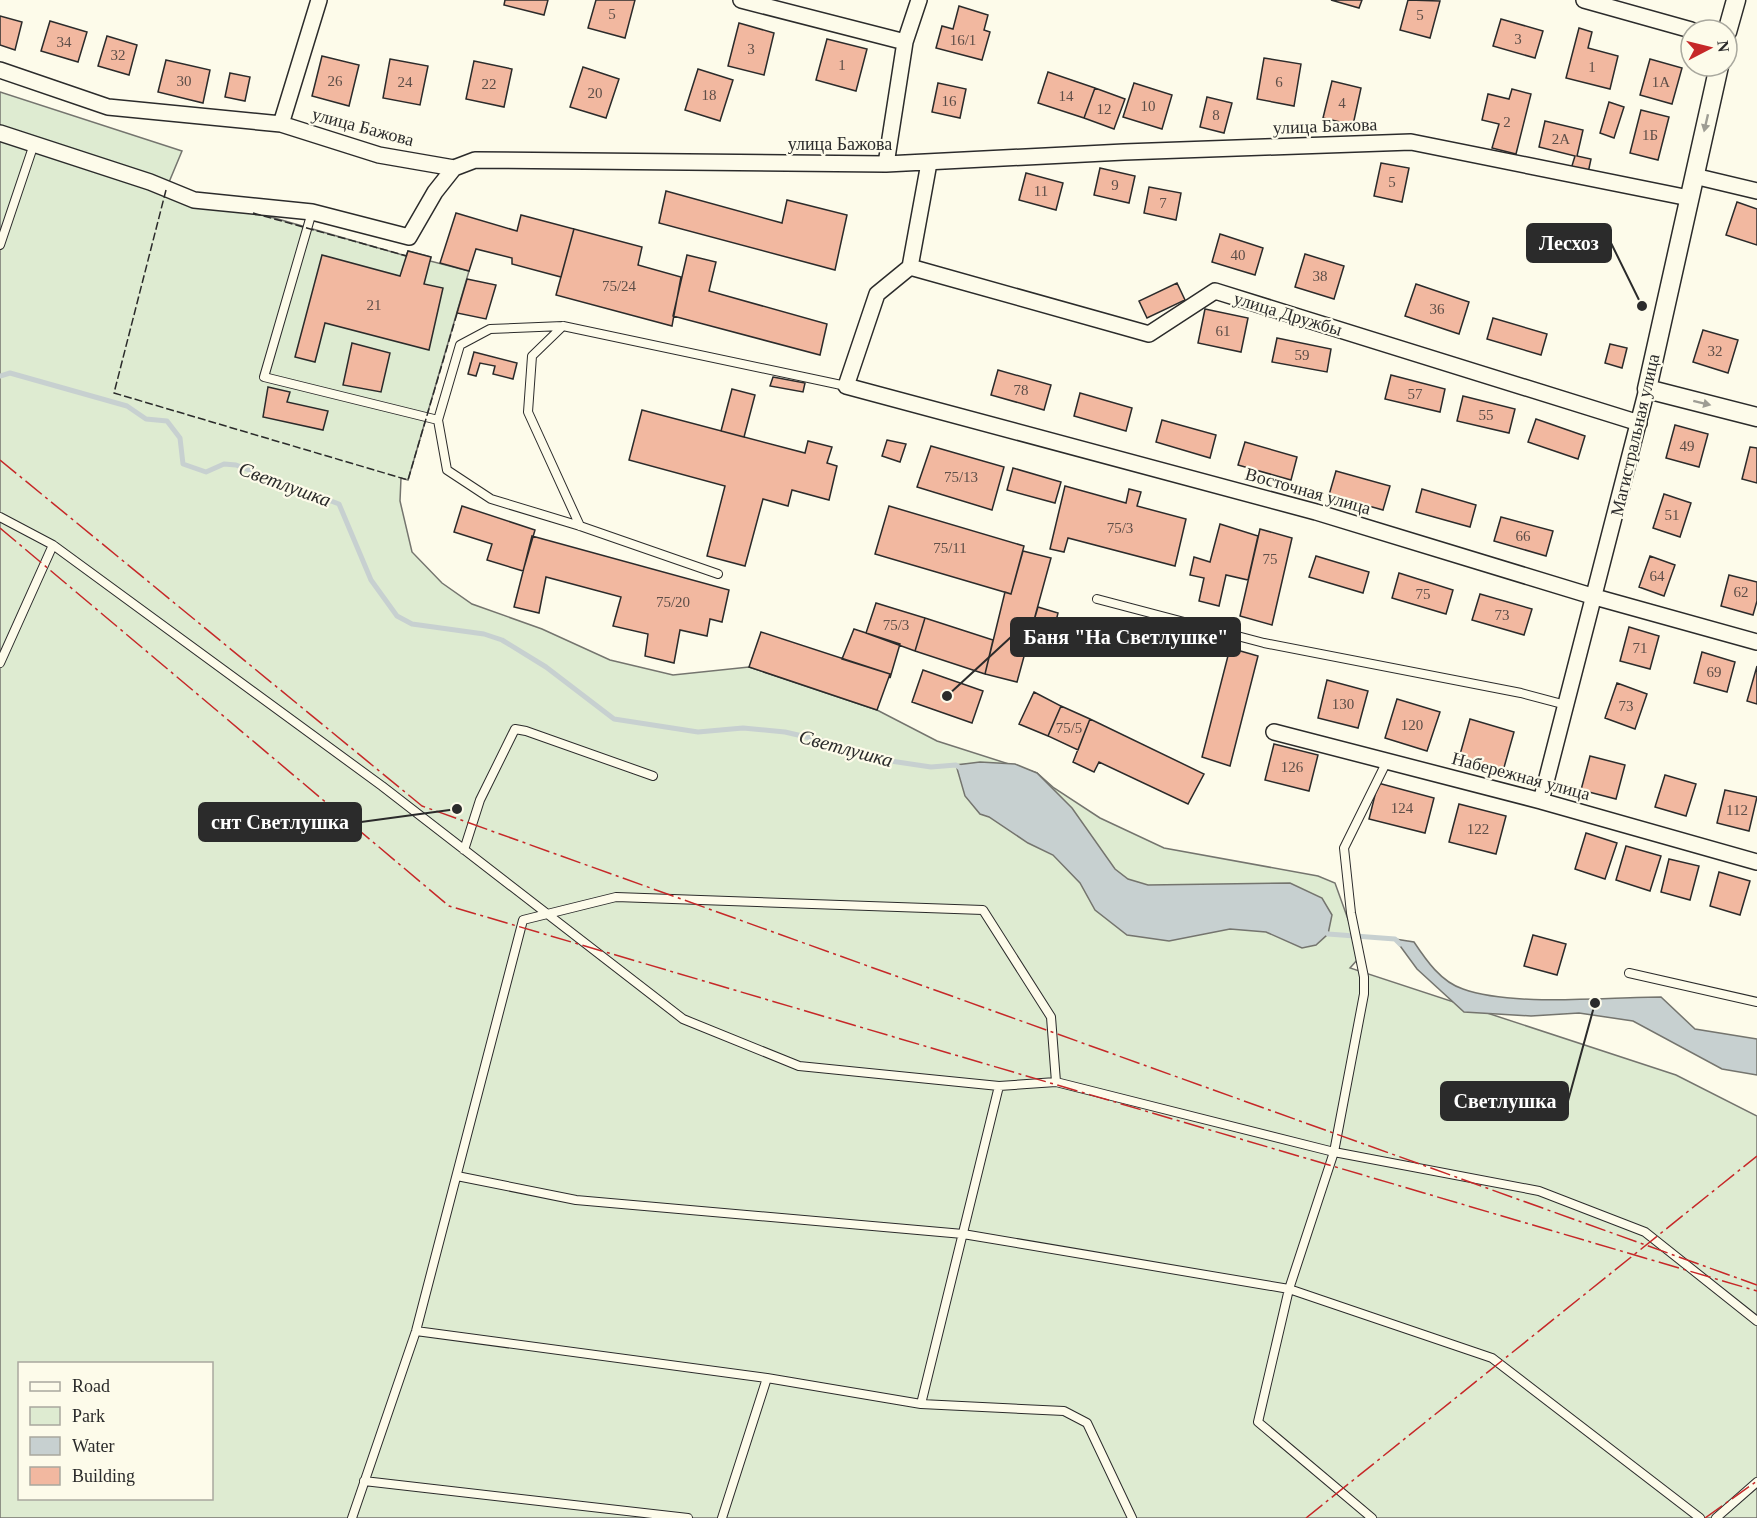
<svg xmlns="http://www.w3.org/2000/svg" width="1757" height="1518" font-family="'Times New Roman',serif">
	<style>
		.green { fill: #deebd1; stroke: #74746e; stroke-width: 1.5; fill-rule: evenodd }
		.water { fill: #c7d0d0; stroke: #74746e; stroke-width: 1.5 }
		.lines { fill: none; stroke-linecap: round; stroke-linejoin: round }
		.stream { stroke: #c7d0d0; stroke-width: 5 }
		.building { fill: #f2b8a0; stroke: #2b2b2b; stroke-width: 1.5 }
		.service-casing { stroke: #2b2b2b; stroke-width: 10 }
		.minor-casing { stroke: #2b2b2b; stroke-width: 18 }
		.tertiary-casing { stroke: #2b2b2b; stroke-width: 21 }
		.service { stroke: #fdfbea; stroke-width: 8 }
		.minor { stroke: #fdfbea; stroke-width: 15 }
		.tertiary { stroke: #fdfbea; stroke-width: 18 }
		.fence { stroke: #2b2b2b; stroke-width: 1.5; stroke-dasharray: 8 3; stroke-linecap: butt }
		.power { stroke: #c62828; stroke-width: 1.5; stroke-dasharray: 21 4.5 3 4.5; stroke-linecap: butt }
		.oneway { fill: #9e9d94 }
		.labels { text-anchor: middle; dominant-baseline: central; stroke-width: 4.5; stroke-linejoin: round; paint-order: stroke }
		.number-label { font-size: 15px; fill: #5d4e48 }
		.street-label { font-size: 18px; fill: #2b2b2b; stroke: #fdfbea }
		.water-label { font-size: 20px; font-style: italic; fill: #2b2b2b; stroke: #fdfbea }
		.leader { fill: none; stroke: #2b2b2b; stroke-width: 2 }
		.callout-dot { fill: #2b2b2b; stroke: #fdfbea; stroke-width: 2 }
		.callout { fill: #2b2b2b; stroke: #2b2b2b; stroke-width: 2 }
		.callout-label { font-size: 20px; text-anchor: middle; font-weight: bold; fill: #fff }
	</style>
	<rect width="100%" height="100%" fill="#fdfbea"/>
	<path class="green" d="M0 92 182 151 167 187 406 256 408 251 431 257 430 261 469 271 408 480 401 478 400 501 412 552 442 583 472 604 542 629 610 660 673 675 749 667 877 710 937 741 1037 773 1054 788 1100 818 1164 848 1318 876 1335 883 1354 936 1358 959 1350 968 1676 1075 1757 1116V1518H0ZM20 1364H212V1498H20Z"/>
	<path class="water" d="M980 762 1015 764 1037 773 1072 808 1115 869 1128 879 1148 885 1290 883 1322 898 1332 915 1328 934 1316 945 1302 948 1266 932 1230 929 1169 941 1127 935 1095 910 1080 883 1053 855 1028 843 989 817 980 814 965 796 956 765Z
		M1395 939 1414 942C1426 960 1441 982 1463 989 1513 1007 1606 997 1661 997L1695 1029 1757 1039V1075L1722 1069 1633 1021 1579 1013 1531 1016 1464 1012 1417 969Z"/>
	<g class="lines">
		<path class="stream" d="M0 376 10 373 127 406 146 419 167 421 180 438 183 464 206 472 224 464 236 465 339 504 371 580 397 616 412 624 484 634 502 640 546 667 614 719 698 732 743 728 785 732 828 742 877 759 931 767 956 765 960 768
			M1322 930 1328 934 1395 939 1400 944"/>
	</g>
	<path class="building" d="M505 0H548L544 15 504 5Z
		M596 0H635L625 38 588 28Z
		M1331 0H1362L1359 8Z
		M1408 0 1440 1 1430 38 1400 30Z
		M959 6 988 15 984 30 990 32 982 60 936 48 942 26 953 29Z
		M0 16 22 22 15 50 0 45Z
		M1501 19 1543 31 1535 58 1493 46Z
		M50 21 87 32 78 62 41 51Z
		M739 23 774 33 764 75 728 66Z
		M1579 28 1592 32 1588 48 1618 56 1610 89 1566 78Z
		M107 36 137 45 129 75 98 66Z
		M827 39 867 49 856 91 816 80Z
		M322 56 359 65 349 106 312 96Z
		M1264 58 1301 64 1294 106 1257 99Z
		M390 59 428 66 420 105 383 98Z
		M1650 59 1682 68 1672 104 1640 95Z
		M166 60 210 70 203 103 158 92Z
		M474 61 512 69 504 107 466 99Z
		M583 67 619 79 606 118 570 107Z
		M698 69 733 80 720 121 685 110Z
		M1048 72 1095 88 1084 118 1038 103Z
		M230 73 250 77 245 101 225 97Z
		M1332 81 1361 88 1353 125 1323 118Z
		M938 83 966 89 960 118 932 112Z
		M1134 83 1172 95 1162 129 1123 117Z
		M1095 88 1125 99 1114 129 1084 118Z
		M1512 89 1531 94 1516 154 1492 148 1499 124 1482 120 1488 94 1509 99Z
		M1207 97 1232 103 1224 133 1200 127Z
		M1609 102 1624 107 1614 138 1600 133Z
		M1641 110 1669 117 1658 160 1630 153Z
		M1545 121 1583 130 1577 156 1591 159 1588 173 1571 169 1575 156 1539 147Z
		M1381 163 1409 168 1402 202 1374 196Z
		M1100 168 1135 176 1129 203 1094 195Z
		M1026 173 1063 183 1056 210 1019 200Z
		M1149 187 1181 193 1176 220 1144 213Z
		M666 191 782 223 787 200 847 215 835 270 659 223Z
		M1737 202 1757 209V245L1726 235Z
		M456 213 517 231 521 215 574 229 561 277 512 264V258L476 249 469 271 440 263Z
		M574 229 642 247 638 265 681 277 672 326 556 295Z
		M1220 234 1263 248 1255 275 1212 262Z
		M408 251 431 257 424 284 443 288 429 350 325 323 315 362 295 357 322 255 400 276Z
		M1305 254 1344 266 1334 299 1295 287Z
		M687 255 716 262 709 291 827 324 820 355 673 316Z
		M467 279 496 285 486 319 457 313Z
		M1177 283 1185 300 1147 318 1139 301Z
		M1416 284 1469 302 1459 334 1405 316Z
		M1205 309 1248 318 1241 352 1198 343Z
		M1493 318 1547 334 1541 355 1487 339Z
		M1703 330 1738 340 1728 373 1693 362Z
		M1277 338 1331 349 1327 372 1272 362Z
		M352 343 390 353 381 392 343 385Z
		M1610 344 1627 348 1622 368 1605 363Z
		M474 352 517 363 513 379 493 374 495 366 480 363 476 376 468 374Z
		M998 370 1051 385 1044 410 991 395Z
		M1391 375 1445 389 1440 412 1385 399Z
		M773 377 805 383 803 392 770 386Z
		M268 387 290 392 287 402 328 411 323 430 263 417Z
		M732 389 755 395 744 437 721 431Z
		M1080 393 1132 408 1126 431 1074 416Z
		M1463 396 1515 409 1509 433 1457 421Z
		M642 410 805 453 808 441 832 447 827 463 837 466 829 500 792 490 788 506 763 499 745 566 707 556 725 486 629 460Z
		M1536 419 1585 436 1578 459 1528 442Z
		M1162 420 1216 435 1210 458 1156 442Z
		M1675 425 1708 434 1699 467 1666 458Z
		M887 440 906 444 900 462 882 456Z
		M1245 442 1297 457 1291 480 1238 465Z
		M931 446 1004 467 992 510 917 487Z
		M1750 447 1757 448V483L1742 479Z
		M1013 468 1061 482 1055 503 1007 490Z
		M1336 471 1390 486 1383 510 1329 495Z
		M1065 486 1126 503 1129 489 1141 492 1137 506 1186 519 1175 566 1068 538 1064 552 1050 549Z
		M1422 489 1476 505 1470 527 1416 512Z
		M1664 494 1691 503 1680 537 1653 528Z
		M462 506 535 530 523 571 487 560 492 544 454 532Z
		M889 506 1024 546 1011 594 875 554Z
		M1501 517 1553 531 1546 556 1494 541Z
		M1220 524 1258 536 1248 580 1226 575 1219 606 1199 601 1204 578 1190 575 1194 557 1210 562Z
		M1260 529 1292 538 1272 625 1240 616Z
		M532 536 729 590 722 622 710 619 707 636 680 630 674 663 645 656 648 634 613 626 621 597 546 577 539 613 514 607Z
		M1023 551 1051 558 1017 682 985 674 1005 592 1011 594Z
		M1316 556 1369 572 1363 593 1309 577Z
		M1650 556 1675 565 1664 596 1639 587Z
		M1399 573 1453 590 1446 614 1392 598Z
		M1729 575 1757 582V601L1753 615 1721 606Z
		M1480 594 1532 609 1524 635 1472 620Z
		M876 603 925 618 915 651 866 633Z
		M1038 607 1058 613 1049 649 1027 644Z
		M925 618 993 640 985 674 915 651Z
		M1629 627 1659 636 1650 669 1620 661Z
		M854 629 900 644 890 678V674L842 659Z
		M761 632 890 674 877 710 749 667Z
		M1230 648 1258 656 1230 766 1202 757Z
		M1702 652 1735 662 1727 692 1694 683Z
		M1757 666V704L1747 701Z
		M923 670 983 691 972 723 912 702Z
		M1327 680 1368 691 1358 728 1318 718Z
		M1617 683 1647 694 1635 729 1605 718Z
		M1034 692 1061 706 1048 736 1019 724Z
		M1397 699 1440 712 1427 751 1385 738Z
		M1061 706 1090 719 1078 750 1048 736Z
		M1090 719 1204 774 1188 804 1099 762 1094 772 1073 762Z
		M1470 719 1514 732 1503 771 1459 758Z
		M1274 744 1318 755 1309 791 1265 780Z
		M1590 756 1625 765 1616 799 1581 790Z
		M1665 775 1696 784 1686 816 1655 807Z
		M1378 783 1434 798 1425 833 1369 819Z
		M1725 790 1757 797 1749 831 1717 823Z
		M1459 804 1506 816 1496 854 1449 842Z
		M1586 833 1617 843 1605 879 1575 869Z
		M1626 846 1661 856 1650 891 1616 880Z
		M1669 859 1699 866 1690 900 1661 892Z
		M1719 872 1750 881 1740 915 1710 906Z
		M1533 935 1566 944 1557 975 1524 966Z"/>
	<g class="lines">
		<g class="service-casing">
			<path id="service" d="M312 212 264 377 438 420
				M0 245 34 144
				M563 326 532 356 528 412 580 526
				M0 517 53 545 382 786 683 1019 799 1066 999 1086 1056 1082 1334 1152 1539 1191 1645 1232 1757 1321
				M718 574 580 526 491 499 447 470 438 420 460 345 490 329 563 326 846 386
				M1097 599 1264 643 1521 693 1566 705
				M0 663 53 545
				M464 850 480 800 515 729 526 731 653 776
				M1629 973 1757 1002
				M457 1176 576 1200 963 1234 1289 1289 1492 1358 1700 1518
				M416 1331 767 1378 921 1404 1064 1411 1087 1423 1132 1518
				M921 1404 999 1086
				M364 1481 688 1518
				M352 1518 416 1331 523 920 616 897 983 910 1051 1017 1056 1082
				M722 1518 767 1378
				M1372 1518 1258 1422 1289 1289 1334 1152 1364 994V977L1351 913 1344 848 1387 761
				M1716 1518 1757 1482"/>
		</g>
		<g class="minor-casing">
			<path id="minor" d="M741 0 905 42
				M1584 0 1691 30
				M0 70 108 107 281 124 379 155 454 168 475 160 886 164 1124 152 1411 142 1689 198
				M281 124 319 0
				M0 133 150 182 194 200 312 212 409 237 435 192 454 168
				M929 163 910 267 877 294 846 386 1316 512 1595 597 1757 642
				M886 164 905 42 919 0
				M1694 176 1757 191
				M910 267 1149 334 1215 291 1639 423
				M1274 732 1541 801 1757 862
				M1541 801 1647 389"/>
		</g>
		<g class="tertiary-casing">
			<path id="tertiary" d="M1727 32 1736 0
				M1719 66 1647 389 1757 417"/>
		</g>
		<use href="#service" class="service"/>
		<use href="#minor" class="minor"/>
		<use href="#tertiary" class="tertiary"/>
		<path class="fence" d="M166 190 114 393 408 480 458 310
			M253 213 407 256"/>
		<path class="power" d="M0 460 422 806 1757 1285
			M0 528 449 906 1757 1291
			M1306 1518 1757 1156
			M1705 1518 1757 1481"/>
	</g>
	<defs><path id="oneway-solid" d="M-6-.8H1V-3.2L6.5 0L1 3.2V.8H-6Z" transform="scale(1.5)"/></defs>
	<g class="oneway">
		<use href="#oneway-solid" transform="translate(1706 123) rotate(103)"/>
		<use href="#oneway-solid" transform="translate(1702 403) rotate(14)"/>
	</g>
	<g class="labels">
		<g class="number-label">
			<text x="612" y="14">5</text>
			<text x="1420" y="15">5</text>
			<text x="1518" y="39">3</text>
			<text x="963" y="40">16/1</text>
			<text x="64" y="42">34</text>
			<text x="751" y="49">3</text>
			<text x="118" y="55">32</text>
			<text x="842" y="65">1</text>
			<text x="1592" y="67">1</text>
			<text x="184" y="81">30</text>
			<text x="335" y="81">26</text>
			<text x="405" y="82">24</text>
			<text x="1279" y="82">6</text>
			<text x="1661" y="82">1А</text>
			<text x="489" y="84">22</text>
			<text x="595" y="93">20</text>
			<text x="709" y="95">18</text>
			<text x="1066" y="96">14</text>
			<text x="949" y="101">16</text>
			<text x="1342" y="103">4</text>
			<text x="1148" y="106">10</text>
			<text x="1104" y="109">12</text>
			<text x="1216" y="115">8</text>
			<text x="1507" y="122">2</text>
			<text x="1650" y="135">1Б</text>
			<text x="1561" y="139">2А</text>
			<text x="1392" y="182">5</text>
			<text x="1115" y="185">9</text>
			<text x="1041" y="191">11</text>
			<text x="1163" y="203">7</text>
			<text x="1238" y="255">40</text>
			<text x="1320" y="276">38</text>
			<text x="619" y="286">75/24</text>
			<text x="374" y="305">21</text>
			<text x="1437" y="309">36</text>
			<text x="1223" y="331">61</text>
			<text x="1715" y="351">32</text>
			<text x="1302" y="355">59</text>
			<text x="1021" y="390">78</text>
			<text x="1415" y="394">57</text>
			<text x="1486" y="415">55</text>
			<text x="1687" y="446">49</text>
			<text x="961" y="477">75/13</text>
			<text x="1672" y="515">51</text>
			<text x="1120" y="528">75/3</text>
			<text x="1523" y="536">66</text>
			<text x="950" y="548">75/11</text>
			<text x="1270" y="559">75</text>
			<text x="1657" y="576">64</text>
			<text x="1741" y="592">62</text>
			<text x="1423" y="594">75</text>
			<text x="673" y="602">75/20</text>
			<text x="1502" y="615">73</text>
			<text x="896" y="625">75/3</text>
			<text x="1640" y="648">71</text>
			<text x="1714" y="672">69</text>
			<text x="1343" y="704">130</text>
			<text x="1626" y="706">73</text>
			<text x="1412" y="725">120</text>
			<text x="1069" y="728">75/5</text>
			<text x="1292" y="767">126</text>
			<text x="1402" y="808">124</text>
			<text x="1737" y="810">112</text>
			<text x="1478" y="829">122</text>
		</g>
		<g class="street-label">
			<text transform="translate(1325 126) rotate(-2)">улица Бажова</text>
			<text transform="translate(363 127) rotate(15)">улица Бажова</text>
			<text x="840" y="144">улица Бажова</text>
			<text transform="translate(1288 314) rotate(17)">улица Дружбы</text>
			<text transform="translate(1635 435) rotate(-77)">Магистральная улица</text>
			<text transform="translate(1308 491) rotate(16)">Восточная улица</text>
			<text transform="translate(1521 776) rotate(15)">Набережная улица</text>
		</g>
		<g class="water-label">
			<text transform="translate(285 484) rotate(20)">Светлушка</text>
			<text transform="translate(846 748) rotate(15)">Светлушка</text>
		</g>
	</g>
	<path class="leader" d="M1642 306L1611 243M947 696L1011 637M457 809L361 822M1595 1003L1568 1101"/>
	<g class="callout-dot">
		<circle cx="1642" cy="306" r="6"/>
		<circle cx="947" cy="696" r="6"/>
		<circle cx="457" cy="809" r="6"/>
		<circle cx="1595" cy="1003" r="6"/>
	</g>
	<g class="callout">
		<rect x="1527" y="224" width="84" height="38" rx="6"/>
		<rect x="1011" y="618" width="229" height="38" rx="6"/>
		<rect x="199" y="803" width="162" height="38" rx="6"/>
		<rect x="1441" y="1082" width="127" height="38" rx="6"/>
	</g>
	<g class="callout-label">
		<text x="1569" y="250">Лесхоз</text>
		<text x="1126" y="644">Баня "На Светлушке"</text>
		<text x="280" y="829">снт Светлушка</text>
		<text x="1505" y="1108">Светлушка</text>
	</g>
	<rect x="18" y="1362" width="195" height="138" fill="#fdfbea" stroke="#a9a89e" stroke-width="1.5"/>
	<rect x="30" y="1382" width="30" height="9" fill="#fdfbea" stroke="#a9a89e" stroke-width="1.5"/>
	<text x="72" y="1392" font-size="18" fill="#2b2b2b">Road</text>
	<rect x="30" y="1407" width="30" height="18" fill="#deebd1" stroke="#a9a89e" stroke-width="1.5"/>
	<text x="72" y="1422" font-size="18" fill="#2b2b2b">Park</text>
	<rect x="30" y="1437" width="30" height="18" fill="#c7d0d0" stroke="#a9a89e" stroke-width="1.5"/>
	<text x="72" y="1452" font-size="18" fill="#2b2b2b">Water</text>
	<rect x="30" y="1467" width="30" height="18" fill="#f2b8a0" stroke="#a9a89e" stroke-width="1.5"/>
	<text x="72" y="1482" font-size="18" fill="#2b2b2b">Building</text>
	<g transform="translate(1709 48) rotate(83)"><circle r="28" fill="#fdfbea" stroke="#a9a89e" stroke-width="1.5"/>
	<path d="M0-4.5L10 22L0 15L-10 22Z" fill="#c62828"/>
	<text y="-9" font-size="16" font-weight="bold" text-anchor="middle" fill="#2b2b2b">N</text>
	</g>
</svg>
